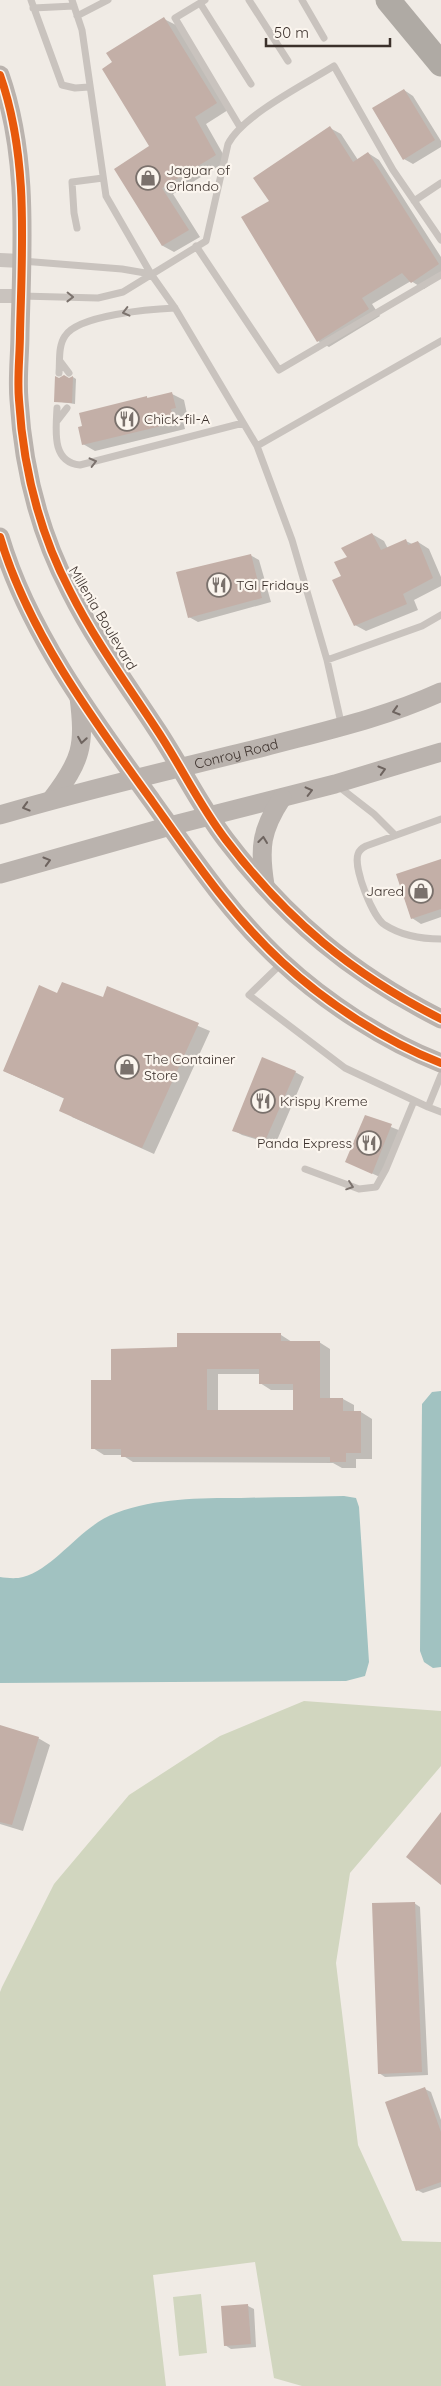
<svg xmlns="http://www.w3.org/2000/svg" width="441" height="2386" font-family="Quicksand,sans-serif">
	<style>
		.green { fill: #d1d6bf }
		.water { fill: #a1c2c1 }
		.shadow { fill: #0003; fill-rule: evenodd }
		.building { fill: #c3afa7; fill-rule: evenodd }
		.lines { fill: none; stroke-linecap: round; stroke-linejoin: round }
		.lane { stroke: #c9c3be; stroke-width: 7 }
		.street { stroke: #c9c3be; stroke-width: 14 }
		.secondary { stroke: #bab3ae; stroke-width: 19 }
		.highway { stroke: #afaaa4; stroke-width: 25 }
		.cycleway-casing { stroke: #fbf5ee; stroke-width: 11 }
		.cycleway { stroke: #e8590c; stroke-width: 8 }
		.oneway { stroke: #7b726d }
		.oneway2 { stroke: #6e645f }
		.labels { text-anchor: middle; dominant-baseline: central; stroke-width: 4.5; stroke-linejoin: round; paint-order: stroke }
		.poi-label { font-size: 14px; fill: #3b302b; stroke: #fbf5ee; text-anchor: start }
		.street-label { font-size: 14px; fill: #3b302b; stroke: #fbf5ee }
	</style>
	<rect width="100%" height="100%" fill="#f0ebe5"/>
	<path class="green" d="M304 1701 441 1711V1766L350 1873 336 1963 358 2145 402 2241 441 2242V2386H302L274 2378 255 2262 153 2275 166 2386H0V1992L2 1987 54 1884 129 1795 220 1736Z
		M201 2294 207 2353 179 2356 173 2297Z"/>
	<path class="water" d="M441 1391V1667L433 1668 424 1662 420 1651 422 1404 432 1392Z
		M344 1496 356 1498 359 1507 369 1662 365 1676 346 1681 0 1683V1577C7 1578 16 1579 23 1577 56 1568 80 1526 116 1513 157 1498 198 1498 241 1498 275 1497 309 1497 344 1496Z"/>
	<path class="shadow" d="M164 19 176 25 228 110 206 124 227 161 173 194 200 237 174 252 163 246 115 169 151 146 113 63Z
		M404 90 413 96 441 141V147L413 164 404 159Z
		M330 128 341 134 358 160 368 153 379 160 441 257V277L424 289 411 281 372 304 380 316 329 347 318 341 271 201Z
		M73 377 76 379 75 404 55 401 69 380Z
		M172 394 184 400 187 414 182 416 185 429 95 451 83 444 146 397 150 399Z
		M372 534 384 541 388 549 406 541 412 544 418 542 429 549 441 577V586L414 600 418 610 366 631 355 625 343 576 348 557Z
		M250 555 259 560 271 602 198 622 189 617Z
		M441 860V917L421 924 412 918Z
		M108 988 210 1031 154 1154 72 1117 65 1099 4 1071 104 999Z
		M295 1072 304 1077 275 1145 242 1135 233 1130Z
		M366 1117 401 1131 382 1178 356 1166Z
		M281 1335 292 1342H319L330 1349V1399H343L354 1405V1412H361L372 1419V1459H356V1468H342L333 1463 133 1462 122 1455H104L93 1448 112 1381 179 1348ZM218 1374H260V1383L271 1390H294V1411H218Z
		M0 1727 38 1738 50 1745 23 1831 0 1824Z
		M414 1903 420 1907 428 2075 385 2077 379 2073Z
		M425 2089 431 2092 441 2120V2187L423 2193 417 2190Z
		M248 2306 254 2309 256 2347 231 2349 225 2345Z"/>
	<path class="building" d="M164 17 217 103 195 117 216 155 162 188 189 230 162 246 114 169 149 146 102 69 112 62 106 53Z
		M404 89 435 140 403 160 372 108Z
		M330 126 353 162 368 152 439 264 411 283 402 273 362 298 369 309 317 342 241 217 269 201 253 178Z
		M64 375 69 378 73 376 72 403 54 402 55 376 59 378Z
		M172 392 176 408 171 409 174 423 82 445 78 427 82 426 79 413 147 396V398Z
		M372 533 381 550 406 539 408 545 418 541 433 578 403 594 407 604 354 626 332 580 341 576 334 562 347 557 341 548Z
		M251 554 262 598 188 618 176 572Z
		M441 859V909L411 919 396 874Z
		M62 982 103 997 107 986 199 1023 142 1148 59 1111 64 1098 3 1071 39 985 57 993Z
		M262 1057 296 1071 265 1141 232 1131Z
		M365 1115 392 1124 372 1174 345 1162Z
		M177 1333H281V1341H320V1398H343V1411H361V1453H346V1462H330V1457H121V1449H91V1380H111V1349L177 1347ZM207 1369H259V1384H293V1410H207Z
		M0 1725 39 1737 12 1825 0 1822Z
		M441 1812V1885L406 1857Z
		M415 1902 422 2072 378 2074 372 1903Z
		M425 2087 441 2132V2182L416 2191 385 2102Z
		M248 2304 251 2344 224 2346 221 2306Z"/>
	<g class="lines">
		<path class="lane" d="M31 0 62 85 75 88 89 87
			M72 0 82 30 106 196 151 274 175 308 257 446 292 540 327 660 342 727
			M205 0 175 18 240 127
			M249 0 288 61
			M302 0 324 38
			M200 3 251 84
			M33 8 74 6
			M77 16 108 0
			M414 201 441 183
			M77 228 74 213 72 182 103 178
			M196 246 279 370 441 275
			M22 261 122 269 151 274
			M21 296 98 298 123 292 206 241 228 144C243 115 305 84 334 66L393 170 441 240
			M60 361 69 373
			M59 373C60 361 58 346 65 336 78 315 151 309 175 308
			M57 408C56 430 51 462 80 465L243 423
			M57 421 67 408
			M257 446 441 341
			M327 660 422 626 441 615
			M338 786 374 814 394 834
			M441 819 366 846C362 848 359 851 358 854 353 868 373 918 385 925 402 936 422 939 441 939
			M282 963 249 995 345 1068 428 1107 441 1075
			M428 1107 441 1112
			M305 1169 359 1189 376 1187 386 1169 414 1101"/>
		<path class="street" d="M0 260 21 261
			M0 296H21"/>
		<g class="secondary">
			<path d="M0 75C29 157 22 247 20 333 20 355 17 378 19 400 23 466 39 532 70 591 94 639 126 683 155 727 180 764 199 805 226 840 287 920 352 974 441 1019"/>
			<path d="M0 537C28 632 94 721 152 801 192 857 231 915 282 962 325 1002 386 1042 441 1063"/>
			<path d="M51 800C82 760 85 746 79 697"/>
			<path id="s1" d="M0 815C87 789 176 769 264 747 324 731 384 718 441 692"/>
			<path d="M0 874 170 826 335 784 441 752"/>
			<path d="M265 885C259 848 261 830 282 798"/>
		</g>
		<path class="highway" d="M388 0 441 64"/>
		<g class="cycleway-casing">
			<path id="cycleway" d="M0 75C29 157 22 247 20 333 20 355 17 378 19 400 23 466 39 532 70 591 94 639 126 683 155 727 180 764 199 805 226 840 287 920 352 974 441 1019
				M0 537C28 632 94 721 152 801 192 857 231 915 282 962 325 1002 386 1042 441 1063"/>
		</g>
		<use href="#cycleway" class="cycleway"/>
	</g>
	<defs><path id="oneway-chevron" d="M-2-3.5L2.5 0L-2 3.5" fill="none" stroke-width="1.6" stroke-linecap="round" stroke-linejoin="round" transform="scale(1.25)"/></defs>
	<g class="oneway">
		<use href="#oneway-chevron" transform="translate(70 297) rotate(1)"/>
		<use href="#oneway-chevron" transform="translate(126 312) rotate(166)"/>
		<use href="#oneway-chevron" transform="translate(93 462) rotate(-14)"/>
		<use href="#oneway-chevron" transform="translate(350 1186) rotate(19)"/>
	</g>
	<g class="oneway2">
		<use href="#oneway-chevron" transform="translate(396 711) rotate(163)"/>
		<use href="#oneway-chevron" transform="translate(82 740) rotate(99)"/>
		<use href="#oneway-chevron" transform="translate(382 770) rotate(-16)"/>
		<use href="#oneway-chevron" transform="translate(309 791) rotate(-14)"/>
		<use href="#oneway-chevron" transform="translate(26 807) rotate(164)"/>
		<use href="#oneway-chevron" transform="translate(263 840) rotate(-83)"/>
		<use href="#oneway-chevron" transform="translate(47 861) rotate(-16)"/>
	</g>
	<defs>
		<g id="shop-ring" transform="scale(1.25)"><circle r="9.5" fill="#fbf5ee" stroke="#7a716c" stroke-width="1.5"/><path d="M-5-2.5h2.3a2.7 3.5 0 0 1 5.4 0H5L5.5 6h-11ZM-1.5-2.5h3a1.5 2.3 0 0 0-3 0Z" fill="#7a716c"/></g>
		<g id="restaurant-ring" transform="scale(1.25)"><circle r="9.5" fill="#fbf5ee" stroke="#7a716c" stroke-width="1.5"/><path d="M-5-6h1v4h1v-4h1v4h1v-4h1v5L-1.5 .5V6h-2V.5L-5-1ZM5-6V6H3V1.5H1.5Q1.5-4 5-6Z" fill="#7a716c"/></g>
	</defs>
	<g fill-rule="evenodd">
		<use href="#shop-ring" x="148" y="178"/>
		<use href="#restaurant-ring" x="127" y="419"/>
		<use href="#restaurant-ring" x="219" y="585"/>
		<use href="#shop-ring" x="421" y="891"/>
		<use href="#shop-ring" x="127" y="1067"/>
		<use href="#restaurant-ring" x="263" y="1101"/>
		<use href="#restaurant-ring" x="369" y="1143"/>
	</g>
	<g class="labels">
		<g class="poi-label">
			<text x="166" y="170">Jaguar of<tspan x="166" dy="16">Orlando</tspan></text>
			<text x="144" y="419">Chick-fil-A</text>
			<text x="236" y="585">TGI Fridays</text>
			<text x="404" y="891" text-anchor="end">Jared</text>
			<text x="144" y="1059">The Container<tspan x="144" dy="16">Store</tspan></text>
			<text x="280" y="1101">Krispy Kreme</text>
			<text x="352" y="1143" text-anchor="end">Panda Express</text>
		</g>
		<g class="street-label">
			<text transform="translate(103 618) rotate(59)">Millenia Boulevard</text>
			<text stroke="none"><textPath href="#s1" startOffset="244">Conroy Road</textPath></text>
		</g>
	</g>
	<path d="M266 38v8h124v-8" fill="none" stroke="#3b302b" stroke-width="2.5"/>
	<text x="274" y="38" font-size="15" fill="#3b302b" stroke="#fbf5ee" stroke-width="4" paint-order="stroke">50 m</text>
</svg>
